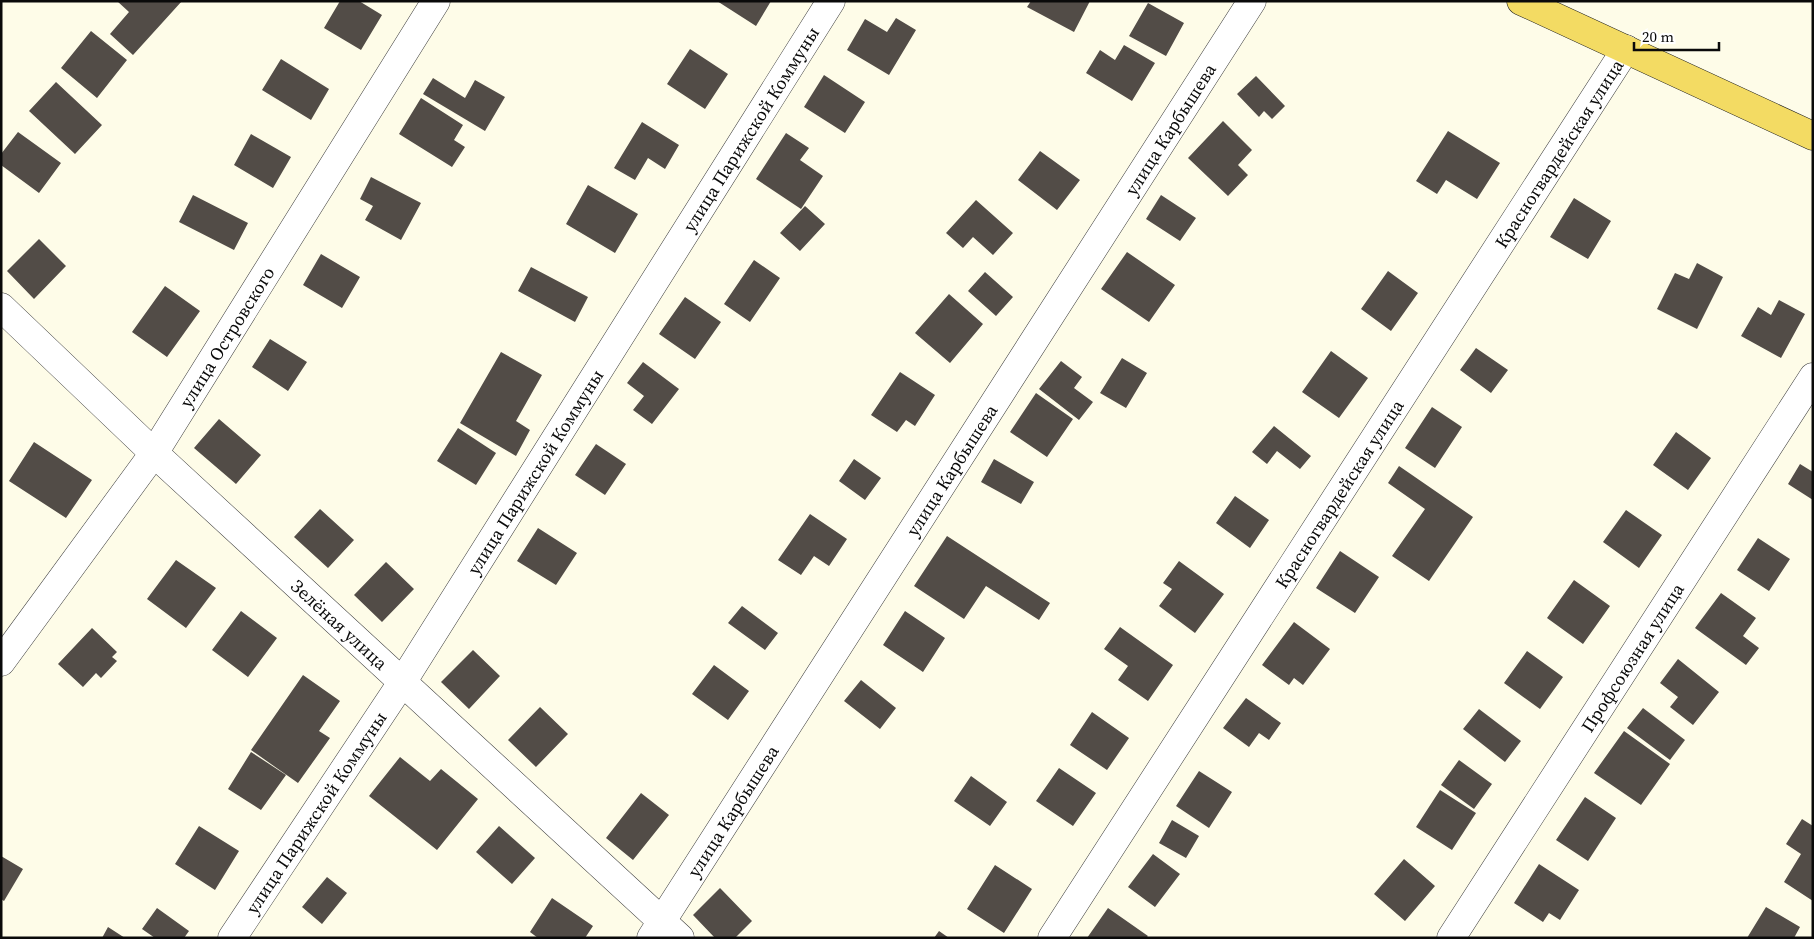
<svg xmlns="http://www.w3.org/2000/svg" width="1814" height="939" font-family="'Source Serif 4',serif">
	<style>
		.building { fill: #524c47 }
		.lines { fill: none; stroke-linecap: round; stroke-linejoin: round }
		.minor-casing { stroke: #3d3d3d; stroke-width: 29 }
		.major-casing { stroke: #1b1b1b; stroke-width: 29 }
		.minor { stroke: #fff; stroke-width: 28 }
		.major { stroke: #f3db63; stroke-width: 28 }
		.labels { text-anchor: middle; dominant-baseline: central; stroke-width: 5; stroke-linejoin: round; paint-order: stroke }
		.street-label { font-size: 18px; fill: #0a0a0a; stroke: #fff }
	</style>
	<rect width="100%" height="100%" fill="#fefce8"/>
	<path class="building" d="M117 1H182L133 55 110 34 129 12Z
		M340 1H359L382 15 361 50 324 28Z
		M717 1H771L756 26Z
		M1031 1H1090L1074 32 1027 7Z
		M1148 3 1184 23 1166 56 1129 36Z
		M896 18 916 30 889 75 847 50 865 19 887 32Z
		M91 31 127 60 97 98 61 68Z
		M1124 45 1155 63 1132 101 1086 73 1100 50 1115 60Z
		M690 49 728 74 705 109 667 84Z
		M281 59 329 89 311 120 262 90Z
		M824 75 865 102 845 133 804 107Z
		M1256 76 1285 106 1272 119 1264 111 1259 117 1237 94Z
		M433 78 465 98 475 80 505 97 485 131 423 94Z
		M56 82 102 125 75 154 29 111Z
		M421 98 463 125 454 140 465 147 452 167 399 134Z
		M1223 121 1252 150 1238 165 1248 175 1228 196 1188 158Z
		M642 122 679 145 665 169 648 158 635 180 614 168Z
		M1448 131 1500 163 1477 199 1446 180 1437 194 1416 181Z
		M18 132 61 163 39 193 1 165V154Z
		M786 133 809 148 800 160 823 176 801 209 756 179Z
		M251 134 291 157 273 188 234 165Z
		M1040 151 1080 180 1057 210 1018 180Z
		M371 177 421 203 401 240 365 220 373 206 360 199Z
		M588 185 638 214 615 253 566 224Z
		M193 195 248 223 234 250 179 222Z
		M1161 195 1196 218 1180 241 1146 219Z
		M1574 198 1611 221 1588 259 1550 237Z
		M976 200 1013 233 993 255 973 237 963 248 946 233Z
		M805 206 825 224 800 251 780 233Z
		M39 239 66 266 34 299 7 271Z
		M1127 252 1175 285 1149 322 1101 289Z
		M321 254 360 277 342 308 303 285Z
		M754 260 780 278 750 322 724 304Z
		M1697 263 1723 277 1697 329 1657 309 1675 273 1689 279Z
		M531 267 588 297 575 322 518 291Z
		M1388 271 1418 293 1391 331 1361 309Z
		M985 272 1013 297 996 316 968 291Z
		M165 286 200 311 167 357 132 332Z
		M949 294 983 324 950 363 915 333Z
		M685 297 721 322 695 359 659 334Z
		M1779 300 1805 314 1781 358 1741 336 1758 307 1771 315Z
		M270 339 307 362 288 391 252 367Z
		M1476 348 1508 370 1491 393 1460 370Z
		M1331 351 1368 378 1339 418 1302 392Z
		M501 352 542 375 516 421 530 430 516 456 460 423Z
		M1122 358 1147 373 1126 408 1100 393Z
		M1061 361 1082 377 1074 388 1093 402 1079 420 1039 389Z
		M643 362 679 389 652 424 633 410 644 396 627 383Z
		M900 372 935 395 915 426 906 420 897 432 871 415Z
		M1036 393 1073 419 1047 457 1010 432Z
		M1432 407 1462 427 1435 468 1405 448Z
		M219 419 261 455 236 484 194 448Z
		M1274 426 1311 456 1300 469 1277 451 1267 464 1252 452Z
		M458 428 496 453 476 485 437 461Z
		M1676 432 1711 458 1688 490 1653 465Z
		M34 442 92 480 66 518 9 481Z
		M596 444 626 464 605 495 575 475Z
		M854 459 881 478 865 500 839 481Z
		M994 459 1034 482 1021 504 981 482Z
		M1800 464 1813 472V500L1788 484Z
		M1399 466 1473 517 1429 581 1392 556 1425 509 1388 483Z
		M1235 496 1269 520 1250 548 1216 523Z
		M320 509 354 540 328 568 294 537Z
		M1626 510 1662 535 1639 568 1603 542Z
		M810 514 847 539 829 566 814 556 801 575 778 560Z
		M538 528 577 553 556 585 517 561Z
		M947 536 1050 603 1039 620 986 586 964 619 914 586Z
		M1758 538 1790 559 1769 591 1737 570Z
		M1340 551 1379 577 1355 613 1316 588Z
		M176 560 216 588 186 628 147 599Z
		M1179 561 1224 594 1195 633 1159 606 1172 589 1163 583Z
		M386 562 414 589 382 622 354 595Z
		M1574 580 1610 606 1583 644 1547 618Z
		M1721 593 1756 618 1743 636 1759 648 1746 665 1695 628Z
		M742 606 778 633 765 650 728 623Z
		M241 611 277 638 248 677 212 650Z
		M905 611 945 638 923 672 883 645Z
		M1294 622 1330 649 1303 685 1294 678 1289 685 1262 665Z
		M1120 627 1173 665 1148 701 1118 680 1128 666 1104 649Z
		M92 628 117 652 112 657 117 661 101 678 96 673 83 687 58 664Z
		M473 650 500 676 469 709 441 682Z
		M1527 651 1563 677 1540 709 1504 683Z
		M1678 659 1719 692 1693 725 1670 707 1678 697 1660 683Z
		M714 665 749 691 728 720 692 694Z
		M303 675 340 701 319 731 330 738 298 783 251 750Z
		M861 680 896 708 880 729 844 701Z
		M1246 698 1281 723 1269 740 1259 733 1249 747 1223 728Z
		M540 707 568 734 536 767 508 740Z
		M1643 708 1685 740 1670 760 1627 728Z
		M1479 709 1521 741 1505 762 1463 729Z
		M1092 712 1129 738 1107 770 1070 745Z
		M1624 731 1670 764 1641 805 1594 773Z
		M251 752 286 775 261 810 228 789Z
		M400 757 430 781 441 769 478 799 437 850 369 796Z
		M1459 760 1492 784 1474 809 1441 785Z
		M1059 768 1096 793 1073 826 1036 801Z
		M1199 771 1232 792 1209 828 1176 806Z
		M971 776 1007 802 990 826 954 801Z
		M1440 790 1476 813 1452 850 1416 827Z
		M641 793 669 815 633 860 606 838Z
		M1585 797 1616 818 1588 861 1556 840Z
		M1802 819 1813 826V901L1784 882 1801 854 1786 844Z
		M1172 820 1199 836 1186 858 1159 843Z
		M199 826 239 851 215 890 175 864Z
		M499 826 535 858 512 884 476 852Z
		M1153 854 1180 874 1155 907 1128 887Z
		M1 856 23 869 4 901 1 899Z
		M1404 859 1435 886 1405 921 1374 894Z
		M1539 864 1579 890 1560 920 1549 913 1543 922 1514 903Z
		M995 865 1032 889 1004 933 967 909Z
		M327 877 347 893 322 924 302 907Z
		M720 888 752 921 735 938H715L693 915Z
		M552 898 593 926 585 938H538L530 932Z
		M1766 907 1800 927 1794 938H1747Z
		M157 908 189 931 184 938H155L142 929Z
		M1108 908 1148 936 1146 938H1087Z
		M108 927 125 938H102Z
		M939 931 949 938H934Z"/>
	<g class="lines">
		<g class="minor-casing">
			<g id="minor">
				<path id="s1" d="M1 307 154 453 680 938"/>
				<path id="s2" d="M1 662 154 453 436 1"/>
				<path id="s3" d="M232 938 403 681 831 1"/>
				<path id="s4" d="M651 938 1252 1"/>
				<path id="s5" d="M1052 938 1626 49"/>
				<path id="s6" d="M1451 938 1813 377"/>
			</g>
		</g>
		<g class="major-casing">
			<path id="major" d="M1521 1 1813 136"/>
		</g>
		<use href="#minor" class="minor"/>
		<use href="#major" class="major"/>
	</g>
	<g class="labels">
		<g class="street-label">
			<text stroke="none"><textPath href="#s3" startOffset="961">улица Парижской Коммуны</textPath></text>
			<text stroke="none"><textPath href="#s4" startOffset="961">улица Карбышева</textPath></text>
			<text stroke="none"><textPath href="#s5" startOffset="934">Красногвардейская улица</textPath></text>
			<text stroke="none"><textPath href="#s2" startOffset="396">улица Островского</textPath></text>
			<text stroke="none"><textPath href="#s4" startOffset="556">улица Карбышева</textPath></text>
			<text stroke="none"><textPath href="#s3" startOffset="556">улица Парижской Коммуны</textPath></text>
			<text stroke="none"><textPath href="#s5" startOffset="529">Красногвардейская улица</textPath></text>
			<text stroke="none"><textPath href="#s1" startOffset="464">Зелёная улица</textPath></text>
			<text stroke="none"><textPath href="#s6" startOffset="334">Профсоюзная улица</textPath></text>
			<text stroke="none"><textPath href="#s4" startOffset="151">улица Карбышева</textPath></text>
			<text stroke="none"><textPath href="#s3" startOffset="151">улица Парижской Коммуны</textPath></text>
		</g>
	</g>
	<rect width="1814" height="939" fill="none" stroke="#0a0a0a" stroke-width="5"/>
	<path d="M1634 42v8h85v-8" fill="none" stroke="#0a0a0a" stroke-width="2.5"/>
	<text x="1642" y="42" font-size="15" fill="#0a0a0a" stroke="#ffffff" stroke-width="4" paint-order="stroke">20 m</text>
</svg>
